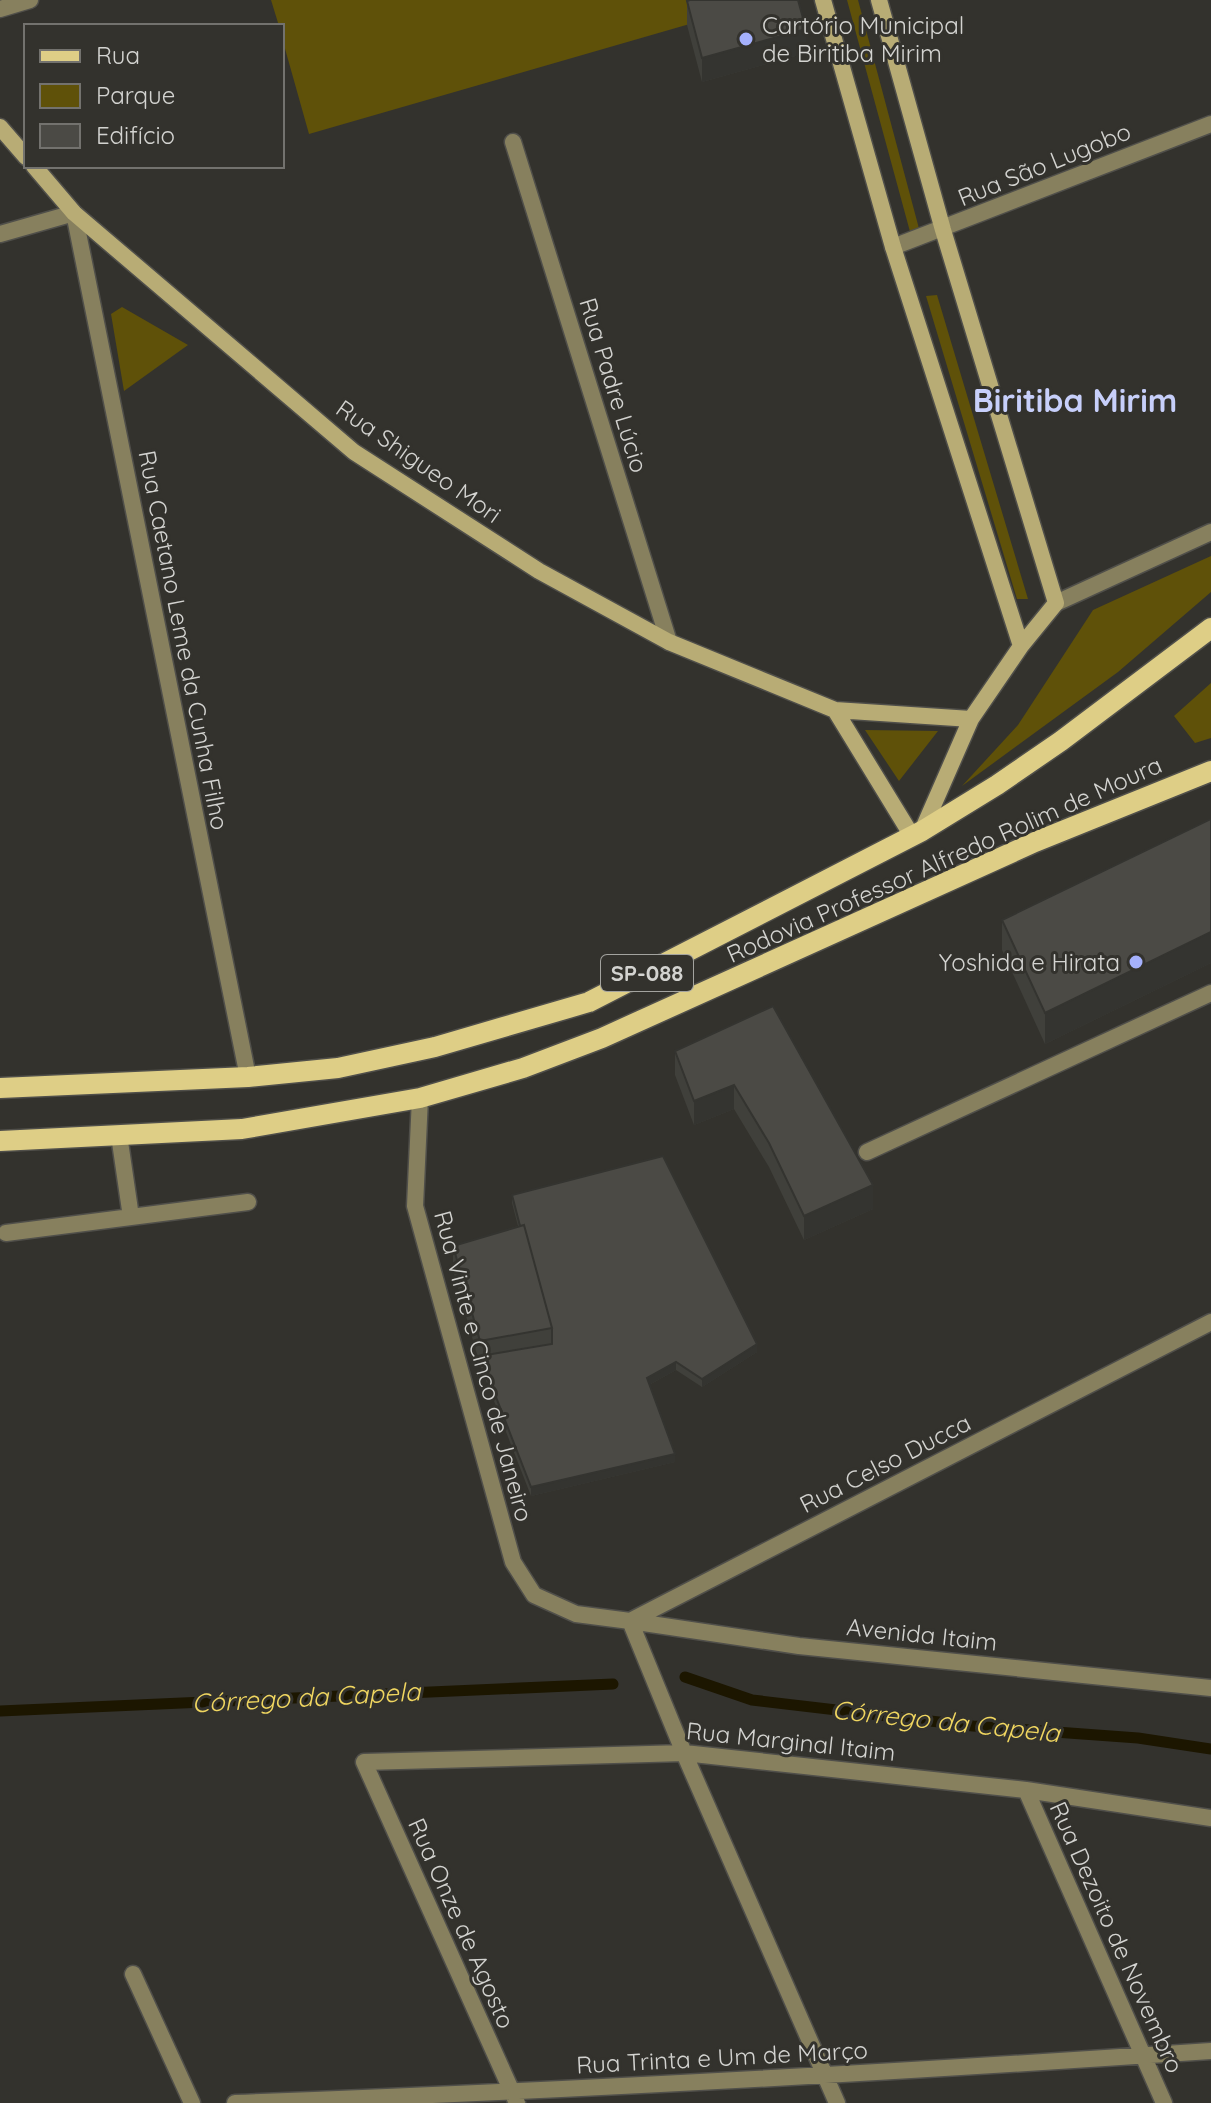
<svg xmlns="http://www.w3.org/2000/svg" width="1211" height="2103" font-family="Quicksand,sans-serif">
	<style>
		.green { fill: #5f5109 }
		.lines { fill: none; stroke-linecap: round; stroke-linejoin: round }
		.stream { stroke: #1c1600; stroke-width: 11 }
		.lane-casing { stroke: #504f4a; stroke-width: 19 }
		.street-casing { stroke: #504f4a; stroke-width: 19 }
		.secondary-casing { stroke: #504f4a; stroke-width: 19 }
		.primary-casing { stroke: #504f4a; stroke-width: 23 }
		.lane { stroke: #87805e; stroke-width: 16 }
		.street { stroke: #87805e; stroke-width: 16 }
		.secondary { stroke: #b8ac75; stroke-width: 16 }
		.primary { stroke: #dece86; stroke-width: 20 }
		.wall { fill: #40403b }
		.shaded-wall { fill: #343430 }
		.building { fill: #4b4a45; stroke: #343430; stroke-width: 2 }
		.poi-dot { fill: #a5b1fc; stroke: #33322d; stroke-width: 3 }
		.labels { text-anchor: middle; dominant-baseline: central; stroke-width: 6; stroke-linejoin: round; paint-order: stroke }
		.shield { fill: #33322d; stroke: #a3a39f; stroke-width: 2 }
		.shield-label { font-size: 22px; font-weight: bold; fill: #d3d3d0 }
		.poi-label { font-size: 24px; fill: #d3d3d0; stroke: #33322d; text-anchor: start }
		.street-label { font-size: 24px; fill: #d3d3d0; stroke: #33322d }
		.water-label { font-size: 26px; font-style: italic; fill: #f0d660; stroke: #33322d }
		.district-label { font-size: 32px; font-weight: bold; fill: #c7cffa; stroke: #33322d }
	</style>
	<rect width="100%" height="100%" fill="#33322d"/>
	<path class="green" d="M271 0H773L309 134 282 38V26H279Z
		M847 0H858L921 236 912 239Z
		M937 295 1028 599H1017L926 296Z
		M122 307 188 345 124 391 111 314Z
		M1211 556V592L1118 672 962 786 1018 725 1093 610Z
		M1211 683V738L1195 743 1174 716Z
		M865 730 938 731 899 781Z"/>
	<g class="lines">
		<path class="stream" d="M685 1677 752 1700 973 1726 1138 1738 1211 1749
			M0 1711 613 1684"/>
		<g class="lane-casing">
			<path id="lane" d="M119 1135 131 1217
				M867 1152 1211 993
				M6 1233 248 1202"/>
		</g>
		<g class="street-casing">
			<path id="street" d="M0 9 30 0
				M513 142 669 642
				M0 234 74 213 248 1077
				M893 247 1211 124
				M1056 603 1211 532
				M420 1098 415 1206 513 1562 534 1595 576 1614 630 1621 1211 1322
				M630 1621 799 1646 1211 1688
				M630 1621 684 1753 837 2103
				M1026 1790 1164 2103
				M133 1974 192 2103
				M235 2103C561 2091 886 2073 1211 2051
				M517 2103 364 1762 684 1753 1026 1790 1211 1818"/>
		</g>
		<g class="secondary-casing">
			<path id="secondary" d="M823 0 893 247 1021 646
				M879 0 943 230 1056 603 1021 646 971 719 922 831
				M0 127 26 157
				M34 166 74 213 354 452 539 571 669 642 835 710 971 719
				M835 710 912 836"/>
		</g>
		<g class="primary-casing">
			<path id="primary" d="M0 1088 248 1077 338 1068 435 1047 589 1002 922 831 997 785 1061 741 1211 628
				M0 1141 242 1129 420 1098 523 1068 602 1038 1035 842 1211 771"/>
		</g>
		<use href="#lane" class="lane"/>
		<use href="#street" class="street"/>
		<use href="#secondary" class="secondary"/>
		<use href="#primary" class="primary"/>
	</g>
	<path class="wall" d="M687 1 806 53 702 82 687 25Z
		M1211 819V963L1045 1044 1002 950V920Z
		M773 1006 873 1209 804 1240 769 1167 734 1109 694 1125 675 1075V1051Z
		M512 1195 757 1352 702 1387 676 1370 649 1385 675 1462 531 1496 480 1365 453 1270V1246L518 1226 512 1203Z"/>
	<path class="shaded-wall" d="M806 29V53L702 82V58Z
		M1211 932V963L1045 1044V1013Z
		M734 1085V1109L694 1125V1101Z
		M873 1185V1209L804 1240V1216Z
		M757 1344V1352L702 1387V1379Z
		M676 1362V1370L647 1386V1378Z
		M675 1454V1462L531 1496V1487Z"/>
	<path class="building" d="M690 0H798L806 29 702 58 687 1Z
		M1211 819V932L1045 1013 1002 920Z
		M773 1006 873 1185 804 1216 769 1143 734 1085 694 1101 675 1051Z
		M663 1156 757 1344 702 1379 676 1362 647 1378 675 1454 531 1487 480 1356 552 1344V1328L524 1225 520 1226 512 1195Z
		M524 1225 552 1328 480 1341 453 1246Z"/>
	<g class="poi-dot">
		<circle cx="746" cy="39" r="8"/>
		<circle cx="1136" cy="962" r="8"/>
	</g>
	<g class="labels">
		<rect class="shield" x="601" y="955" width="92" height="36" rx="6"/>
		<g class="shield-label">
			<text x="647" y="973">SP-088</text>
		</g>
		<g class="poi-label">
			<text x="762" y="25">Cartório Municipal<tspan x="762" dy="28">de Biritiba Mirim</tspan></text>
			<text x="1120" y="962" text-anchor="end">Yoshida e Hirata</text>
		</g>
		<g class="street-label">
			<text transform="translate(1044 164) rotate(-22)">Rua São Lugobo</text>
			<text transform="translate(614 385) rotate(73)">Rua Padre Lúcio</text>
			<text transform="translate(419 461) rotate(35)">Rua Shigueo Mori</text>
			<text transform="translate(184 640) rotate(79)">Rua Caetano Leme da Cunha Filho</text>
			<text transform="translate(944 859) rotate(-24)">Rodovia Professor Alfredo Rolim de Moura</text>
			<text transform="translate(484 1366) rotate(75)">Rua Vinte e Cinco de Janeiro</text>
			<text transform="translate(885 1463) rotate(-27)">Rua Celso Ducca</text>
			<text transform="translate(922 1634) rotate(6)">Avenida Itaim</text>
			<text transform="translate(791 1741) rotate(6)">Rua Marginal Itaim</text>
			<text transform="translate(462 1923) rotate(66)">Rua Onze de Agosto</text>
			<text transform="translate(1117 1937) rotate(66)">Rua Dezoito de Novembro</text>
			<text transform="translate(722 2057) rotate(-3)">Rua Trinta e Um de Março</text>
		</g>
		<g class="water-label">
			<text transform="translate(306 1697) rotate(-3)">Córrego da Capela</text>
			<text transform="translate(946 1721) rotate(6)">Córrego da Capela</text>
		</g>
		<g class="district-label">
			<text x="1075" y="400">Biritiba Mirim</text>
		</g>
	</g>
	<rect x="24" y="24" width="260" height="144" fill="#33322d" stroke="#73726e" stroke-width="2"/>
	<rect x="40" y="50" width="40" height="12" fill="#dece86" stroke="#73726e" stroke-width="2"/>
	<text x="96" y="64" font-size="24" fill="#d3d3d0">Rua</text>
	<rect x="40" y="84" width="40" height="24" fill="#5f5109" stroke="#73726e" stroke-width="2"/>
	<text x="96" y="104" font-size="24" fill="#d3d3d0">Parque</text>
	<rect x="40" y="124" width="40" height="24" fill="#4b4a45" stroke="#73726e" stroke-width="2"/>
	<text x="96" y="144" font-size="24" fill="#d3d3d0">Edifício</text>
</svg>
